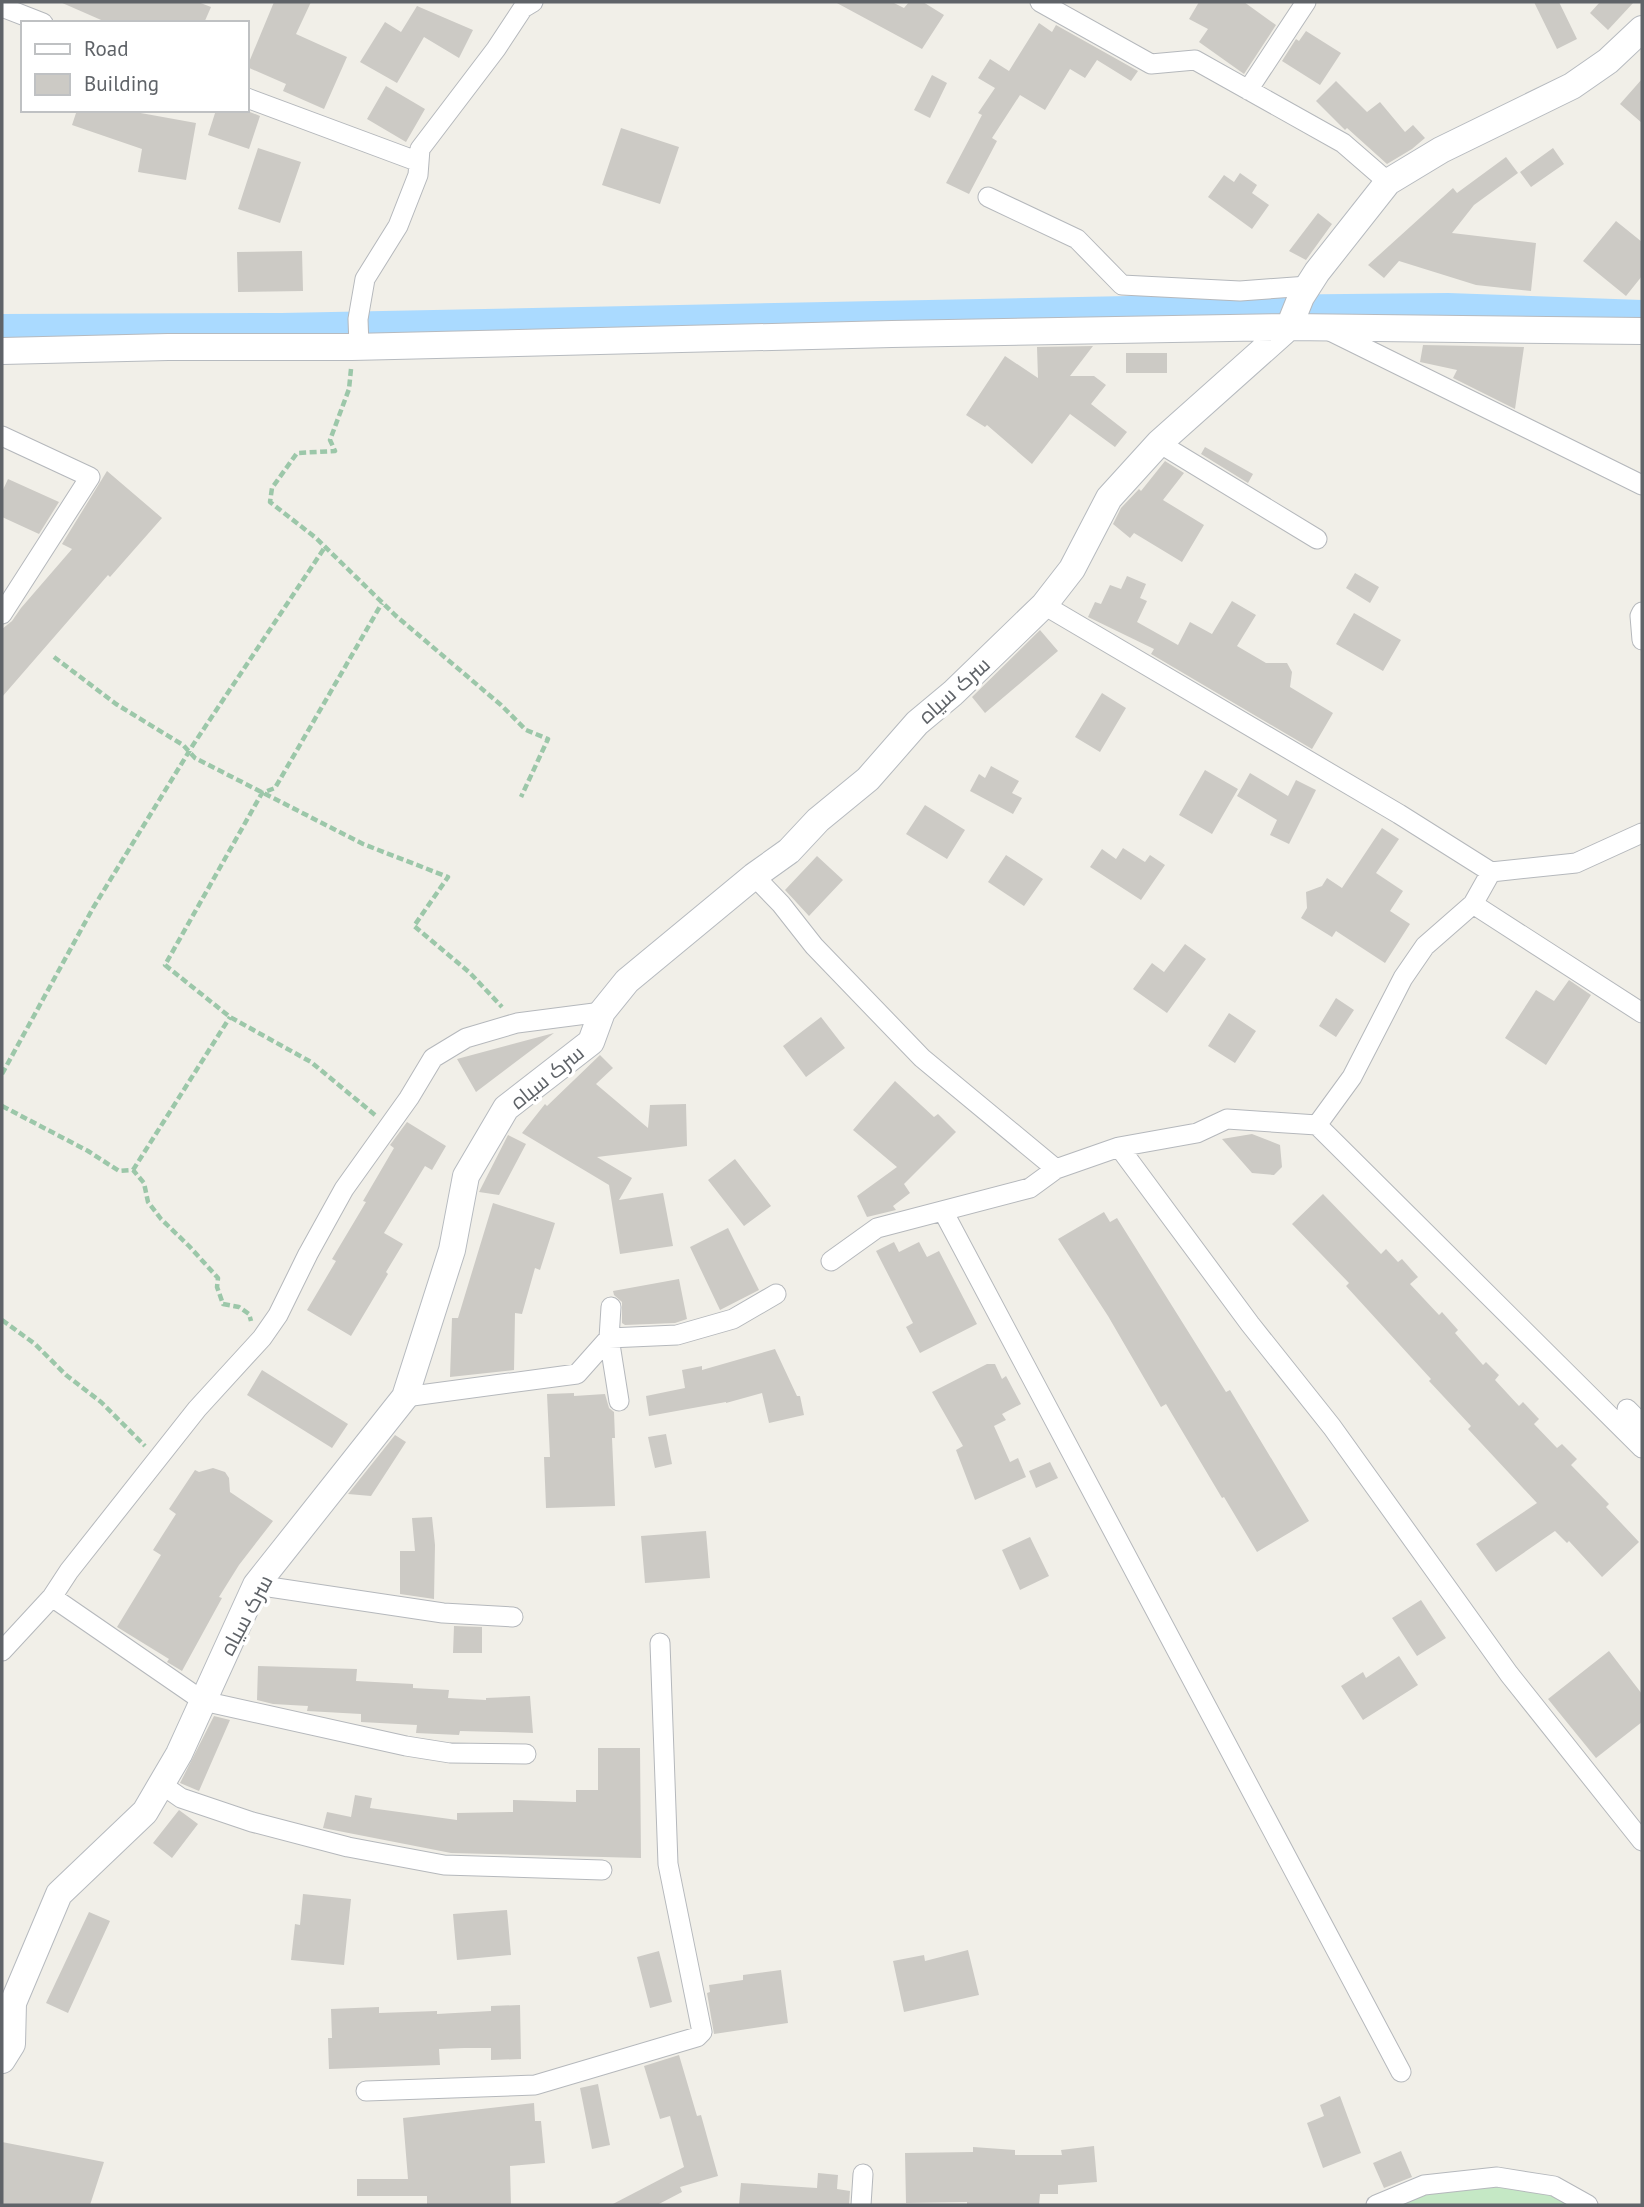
<svg xmlns="http://www.w3.org/2000/svg" width="1644" height="2207" font-family="'PT Sans',Cairo,sans-serif">
	<style>
		.green { fill: #c5e8c5 }
		.lines { fill: none; stroke-linecap: round; stroke-linejoin: round }
		.canal { stroke: #aadaff; stroke-width: 24 }
		.building { fill: #cccac5 }
		.street-casing { stroke: #b5b8bc; stroke-width: 21 }
		.secondary-casing { stroke: #b6babf; stroke-width: 28 }
		.path { stroke: #9cc7a9; stroke-width: 4.5; stroke-dasharray: 7 3.5; stroke-linecap: butt }
		.street { stroke: #fff; stroke-width: 19 }
		.secondary { stroke: #fff; stroke-width: 26 }
		.labels { text-anchor: middle; dominant-baseline: central; stroke-width: 7; stroke-linejoin: round; paint-order: stroke }
		.street-label { font-size: 21px; fill: #5f6368; stroke: #fff }
	</style>
	<rect width="100%" height="100%" fill="#f1efe8"/>
	<path class="green" d="M1497 2177 1588 2205H1376Z"/>
	<g class="lines">
		<path class="canal" d="M2 326 281 325 1129 308 1448 305 1642 312"/>
	</g>
	<path class="building" d="M60 2H198L211 7 204 23H108Z
		M274 2H311L296 34 347 57 324 109 283 91 286 84 247 67Z
		M835 2H892L904 8 909 2H923L944 15 922 49Z
		M1199 2H1244L1276 25 1244 74 1199 42 1208 29 1189 19Z
		M1534 2H1559L1577 39 1557 49Z
		M1600 2H1634L1608 30 1590 13Z
		M417 6 473 30 459 58 424 37 397 83 360 62 385 22 401 32Z
		M1039 23 1052 32 1056 25 1138 71 1131 81 1097 60 1085 78 1070 69 1045 110 1020 95 992 138 997 141 969 194 946 183 982 115 978 113 995 88 978 78 990 59 1009 71Z
		M1306 31 1341 53 1320 85 1282 61 1296 39 1299 41Z
		M932 75 947 83 930 118 914 110Z
		M1642 79V123L1620 104Z
		M1336 81 1367 112 1380 102 1405 132 1413 125 1425 138 1412 149 1387 164 1347 128 1345 130 1316 101Z
		M386 86 425 109 406 142 367 119Z
		M77 110H124L196 123 186 180 138 172 142 149 72 125Z
		M216 110H245L260 116 249 149 208 135Z
		M621 128 679 147 660 204 602 185Z
		M258 148 301 162 280 223 238 209Z
		M1553 148 1564 164 1531 187 1520 172Z
		M1506 157 1518 173 1474 205 1452 233 1536 243 1531 291 1476 285 1399 261 1384 278 1368 265 1453 188 1457 193Z
		M1240 173 1257 185 1252 193 1269 205 1252 229 1208 197 1224 175 1234 182Z
		M1318 213 1332 224 1306 260 1289 251Z
		M1616 221 1642 242V276L1626 296 1583 261Z
		M302 251 303 291 238 292 237 252Z
		M1423 345 1524 347 1515 409 1453 378 1457 370 1420 362Z
		M1093 346 1070 376H1094L1106 385 1091 404 1127 432 1115 447 1070 414 1032 464 987 425 985 427 966 415 1005 356 1038 378 1037 347Z
		M1126 353H1167V373H1126Z
		M1205 447 1253 474 1248 483 1201 454Z
		M1165 461 1184 473 1163 500 1204 525 1182 562 1134 533 1130 538 1113 524 1121 508 1139 489 1141 491Z
		M107 471 162 518 110 577 108 575 2 697V629L12 621 21 608 72 549 62 544Z
		M8 479 59 502 39 534 2 517V492Z
		M1355 573 1379 587 1370 603 1346 588Z
		M1127 576 1146 584 1140 598 1147 601 1137 622 1178 645 1190 622 1212 634 1232 601 1256 615 1237 646 1266 663H1287L1292 672 1290 687 1333 713 1312 749 1151 654 1154 649 1088 617 1095 602 1101 604 1110 585 1121 589Z
		M1354 613 1401 640 1383 671 1336 644Z
		M1040 630 1058 651 985 713 972 697Z
		M1102 693 1126 708 1100 752 1075 737Z
		M991 766 1019 781 1012 793 1022 798 1013 814 970 791 979 774 985 778Z
		M1205 770 1238 789 1212 834 1179 815Z
		M1250 773 1288 796 1296 780 1316 790 1289 844 1270 835 1277 820 1237 796Z
		M925 805 965 830 947 859 906 834Z
		M1382 828 1399 839 1376 873 1403 891 1390 911 1410 924 1385 963 1336 931 1332 937 1301 918 1307 908 1306 892 1322 886 1327 878 1342 888Z
		M1123 848 1145 862 1150 855 1165 865 1141 900 1090 867 1102 849 1116 859Z
		M1006 855 1043 879 1024 906 988 882Z
		M817 856 843 880 809 916 785 890Z
		M1185 944 1206 959 1167 1013 1133 989 1152 963 1164 972Z
		M1569 980 1591 995 1546 1065 1505 1038 1536 990 1554 1001Z
		M1336 998 1354 1010 1336 1037 1319 1026Z
		M1229 1013 1256 1031 1235 1063 1208 1046Z
		M821 1017 845 1048 806 1077 783 1046Z
		M554 1033 476 1092 457 1059Z
		M600 1055 613 1068 596 1084 648 1128 650 1105 686 1104 687 1146 597 1157 632 1178 619 1200 663 1193 673 1246 620 1254 609 1185 522 1133 545 1104 547 1106Z
		M895 1081 934 1117 938 1114 956 1132 904 1184 910 1193 893 1206 896 1210 867 1217 857 1196 897 1167 853 1130Z
		M407 1122 446 1146 432 1170 425 1166 384 1233 403 1244 386 1272 388 1274 351 1336 307 1310 336 1261 332 1259 366 1202 363 1201 394 1148 390 1145Z
		M1252 1134 1280 1145 1282 1167 1274 1175 1252 1173 1222 1139Z
		M508 1135 526 1144 499 1195 479 1192Z
		M735 1159 771 1206 744 1226 708 1180Z
		M1323 1194 1381 1254 1386 1249 1398 1262 1402 1259 1418 1277 1410 1284 1439 1315 1442 1312 1458 1330 1455 1333 1483 1365 1486 1362 1499 1375 1495 1380 1519 1406 1523 1402 1539 1419 1534 1424 1557 1448 1562 1444 1577 1459 1571 1465 1609 1504 1606 1507 1639 1542 1602 1577 1569 1541 1567 1543 1555 1531 1496 1572 1476 1544 1537 1503 1468 1429 1471 1426 1429 1381 1431 1379 1346 1286 1349 1283 1292 1224Z
		M493 1203 555 1223 540 1270 535 1268 522 1314 515 1313 514 1370 450 1377 452 1318H458Z
		M1104 1212 1110 1222 1117 1218 1226 1392 1230 1390 1309 1521 1257 1552 1224 1497 1222 1498 1166 1404 1161 1407 1108 1316 1058 1239Z
		M728 1228 759 1290 720 1310 690 1247Z
		M894 1242 899 1252 919 1242 927 1257 939 1251 977 1324 920 1353 906 1327 913 1323 876 1251Z
		M679 1279 687 1319 675 1323 625 1325 622 1323V1302L614 1295 613 1291Z
		M775 1349 797 1396H800L804 1415 769 1423 762 1393 726 1403V1402L649 1416 646 1396 685 1388 682 1370 702 1366V1370Z
		M987 1364H995L1002 1379 1006 1376 1021 1404 1002 1414 1006 1420 994 1426 1010 1462 1018 1458 1026 1477 975 1500 956 1450 963 1446 932 1392Z
		M262 1370 348 1424 332 1448 247 1395Z
		M574 1393V1396L605 1394 609 1408 614 1412 615 1438H612L615 1506 546 1508 544 1457H550L547 1394Z
		M666 1434 672 1464 655 1468 648 1437Z
		M395 1435 406 1442 371 1496 348 1494Z
		M1050 1462 1058 1478 1036 1488 1029 1471Z
		M213 1468 225 1472 229 1478 230 1492 273 1521 239 1565 219 1597 222 1598 182 1671 167 1662 169 1659 117 1627 161 1555 153 1550 176 1514 169 1509 195 1470 199 1472Z
		M432 1517 435 1545 434 1599 400 1594V1551H415L412 1518Z
		M706 1531 710 1578 645 1583 641 1536Z
		M1030 1537 1049 1576 1020 1590 1002 1550Z
		M1421 1600 1446 1638 1417 1656 1392 1618Z
		M454 1626 482 1627V1653H453Z
		M1609 1651 1642 1694V1722L1596 1758 1548 1699Z
		M1399 1656 1418 1685 1363 1720 1341 1686 1363 1672 1366 1678Z
		M258 1666 357 1669 356 1681 413 1684V1688L449 1690 448 1698 486 1700V1698L530 1696 533 1733 460 1731 459 1735 416 1733 417 1725 361 1722V1714L307 1711 308 1706 273 1704 257 1700Z
		M214 1716 230 1720 199 1791 180 1783Z
		M598 1748H640L641 1858 451 1853 323 1828 327 1812 351 1817 355 1795 372 1798 370 1808 457 1820V1813L513 1812V1800L576 1802V1790H598Z
		M179 1810 198 1824 172 1858 153 1843Z
		M303 1894 351 1899 344 1965 291 1960 295 1924 300 1925Z
		M507 1910 511 1955 457 1960 453 1914Z
		M89 1912 110 1921 68 2013 46 2003Z
		M968 1950 979 1995 904 2012 893 1961 924 1955 925 1961Z
		M659 1951 672 2002 650 2008 637 1957Z
		M781 1970 788 2023 714 2034 707 1993 710 1992 709 1985 743 1980V1975Z
		M520 2005 521 2059 491 2060V2048H464L439 2049 440 2065 329 2069 328 2038H332L331 2009 379 2007V2013L437 2011V2014L491 2011V2006Z
		M679 2055 697 2116 701 2115 718 2176 680 2187 682 2192 657 2205H611L684 2167 670 2116 660 2119 644 2066Z
		M598 2084 610 2145 592 2149 580 2088Z
		M1340 2096 1361 2153 1323 2168 1307 2123 1324 2116 1320 2105Z
		M534 2103 535 2121H541L545 2163 510 2166 511 2205H427V2196H357V2179H408L403 2118Z
		M2 2142 104 2162 90 2205H2Z
		M1094 2146 1097 2182 1058 2185V2194H1040L1039 2205H967V2202L906 2203 905 2153 973 2152V2147L1015 2150V2155H1062L1061 2150Z
		M1401 2151 1412 2177 1384 2188 1373 2163Z
		M818 2173 838 2175 837 2189 850 2191 849 2205H739L741 2183 817 2188Z"/>
	<g class="lines">
		<g class="street-casing">
			<path id="street" d="M1040 2 1151 64 1195 60 1343 143 1388 182
				M2 7 43 23
				M1248 90 1306 2
				M247 98 419 162
				M988 197 1077 239 1122 285 1240 291 1308 286
				M1326 329 1642 485
				M359 346 358 319 365 279 398 226 418 175 420 149 496 49 523 8 533 2
				M2 436 90 477 2 614
				M1159 443 1317 539
				M1044 605 1399 814 1491 872 1473 904 1425 946 1403 978 1352 1077 1317 1125
				M1642 612 1640 616 1642 640
				M1491 872 1576 863 1642 833
				M754 876 781 904 814 946 922 1058 1056 1169 1119 1147 1197 1133 1227 1119 1317 1125 1642 1448
				M1473 904 1642 1013
				M1119 1147 1250 1324 1332 1427 1509 1674 1642 1841
				M943 1211 1401 2072
				M831 1261 877 1228 1030 1188 1056 1169
				M611 1307 609 1338 619 1401
				M405 1397 577 1374 609 1338 677 1335 733 1319 776 1294
				M1627 1409 1642 1424
				M256 1585 443 1613 513 1617
				M52 1597 203 1701 406 1746 450 1753 526 1754
				M2 1651 52 1597 69 1571 197 1409 262 1338 278 1315 308 1254 344 1189 409 1098 433 1058 466 1038 517 1023 602 1012
				M161 1784 181 1798 252 1822 348 1847 444 1865 602 1870
				M366 2091 535 2085 697 2037 702 2032 668 1864 660 1643
				M861 2205 863 2174
				M1376 2205 1424 2185 1497 2177 1554 2186 1588 2205"/>
		</g>
		<g class="secondary-casing">
			<path id="secondary" d="M2 351 168 347H352L892 334 1289 327 1642 331
				M2 2060 12 2044 13 2003 59 1894 145 1812 179 1754 256 1585 405 1397 452 1250 466 1176 506 1108 591 1042 602 1012 627 981 754 876 789 851 818 820 868 779 917 723 953 693 1044 605 1072 569 1109 498 1159 443 1289 327 1301 297 1317 272 1388 182 1441 150 1572 86 1608 61 1642 29"/>
		</g>
		<path class="path" d="M351 369 349 389 330 440 335 451 297 453 272 488 270 502 316 538 395 615 501 705 526 730 548 739 521 797
			M54 657 116 704 183 745 195 758 363 844 448 877 414 926 470 973 502 1007
			M2 1074 93 908 193 745 325 547
			M2 1106 88 1151 119 1171 133 1170 144 1183 148 1202 161 1219 189 1246 218 1278 217 1287 223 1304 239 1307 249 1314 251 1321
			M375 1115 311 1062 230 1017 165 965 262 793 275 788 382 603
			M133 1170 230 1017
			M2 1320 35 1344 66 1375 101 1402 145 1446"/>
		<use href="#street" class="street"/>
		<use href="#secondary" class="secondary"/>
	</g>
	<g class="labels">
		<g class="street-label">
			<text transform="translate(954 690) rotate(-42)">سرک سیاه</text>
			<text transform="translate(547 1077) rotate(-39)">سرک سیاه</text>
			<text transform="translate(246 1615) rotate(-62)">سرک سیاه</text>
		</g>
	</g>
	<rect width="1644" height="2207" fill="none" stroke="#5f6368" stroke-width="7"/>
	<rect x="21" y="21" width="228" height="91" fill="#ffffff" stroke="#bfc1c3" stroke-width="2"/>
	<rect x="35" y="44" width="35" height="10" fill="#ffffff" stroke="#bfc1c3" stroke-width="2"/>
	<text x="84" y="56" font-size="21" fill="#5f6368">Road</text>
	<rect x="35" y="74" width="35" height="21" fill="#cccac5" stroke="#bfc1c3" stroke-width="2"/>
	<text x="84" y="91" font-size="21" fill="#5f6368">Building</text>
</svg>
